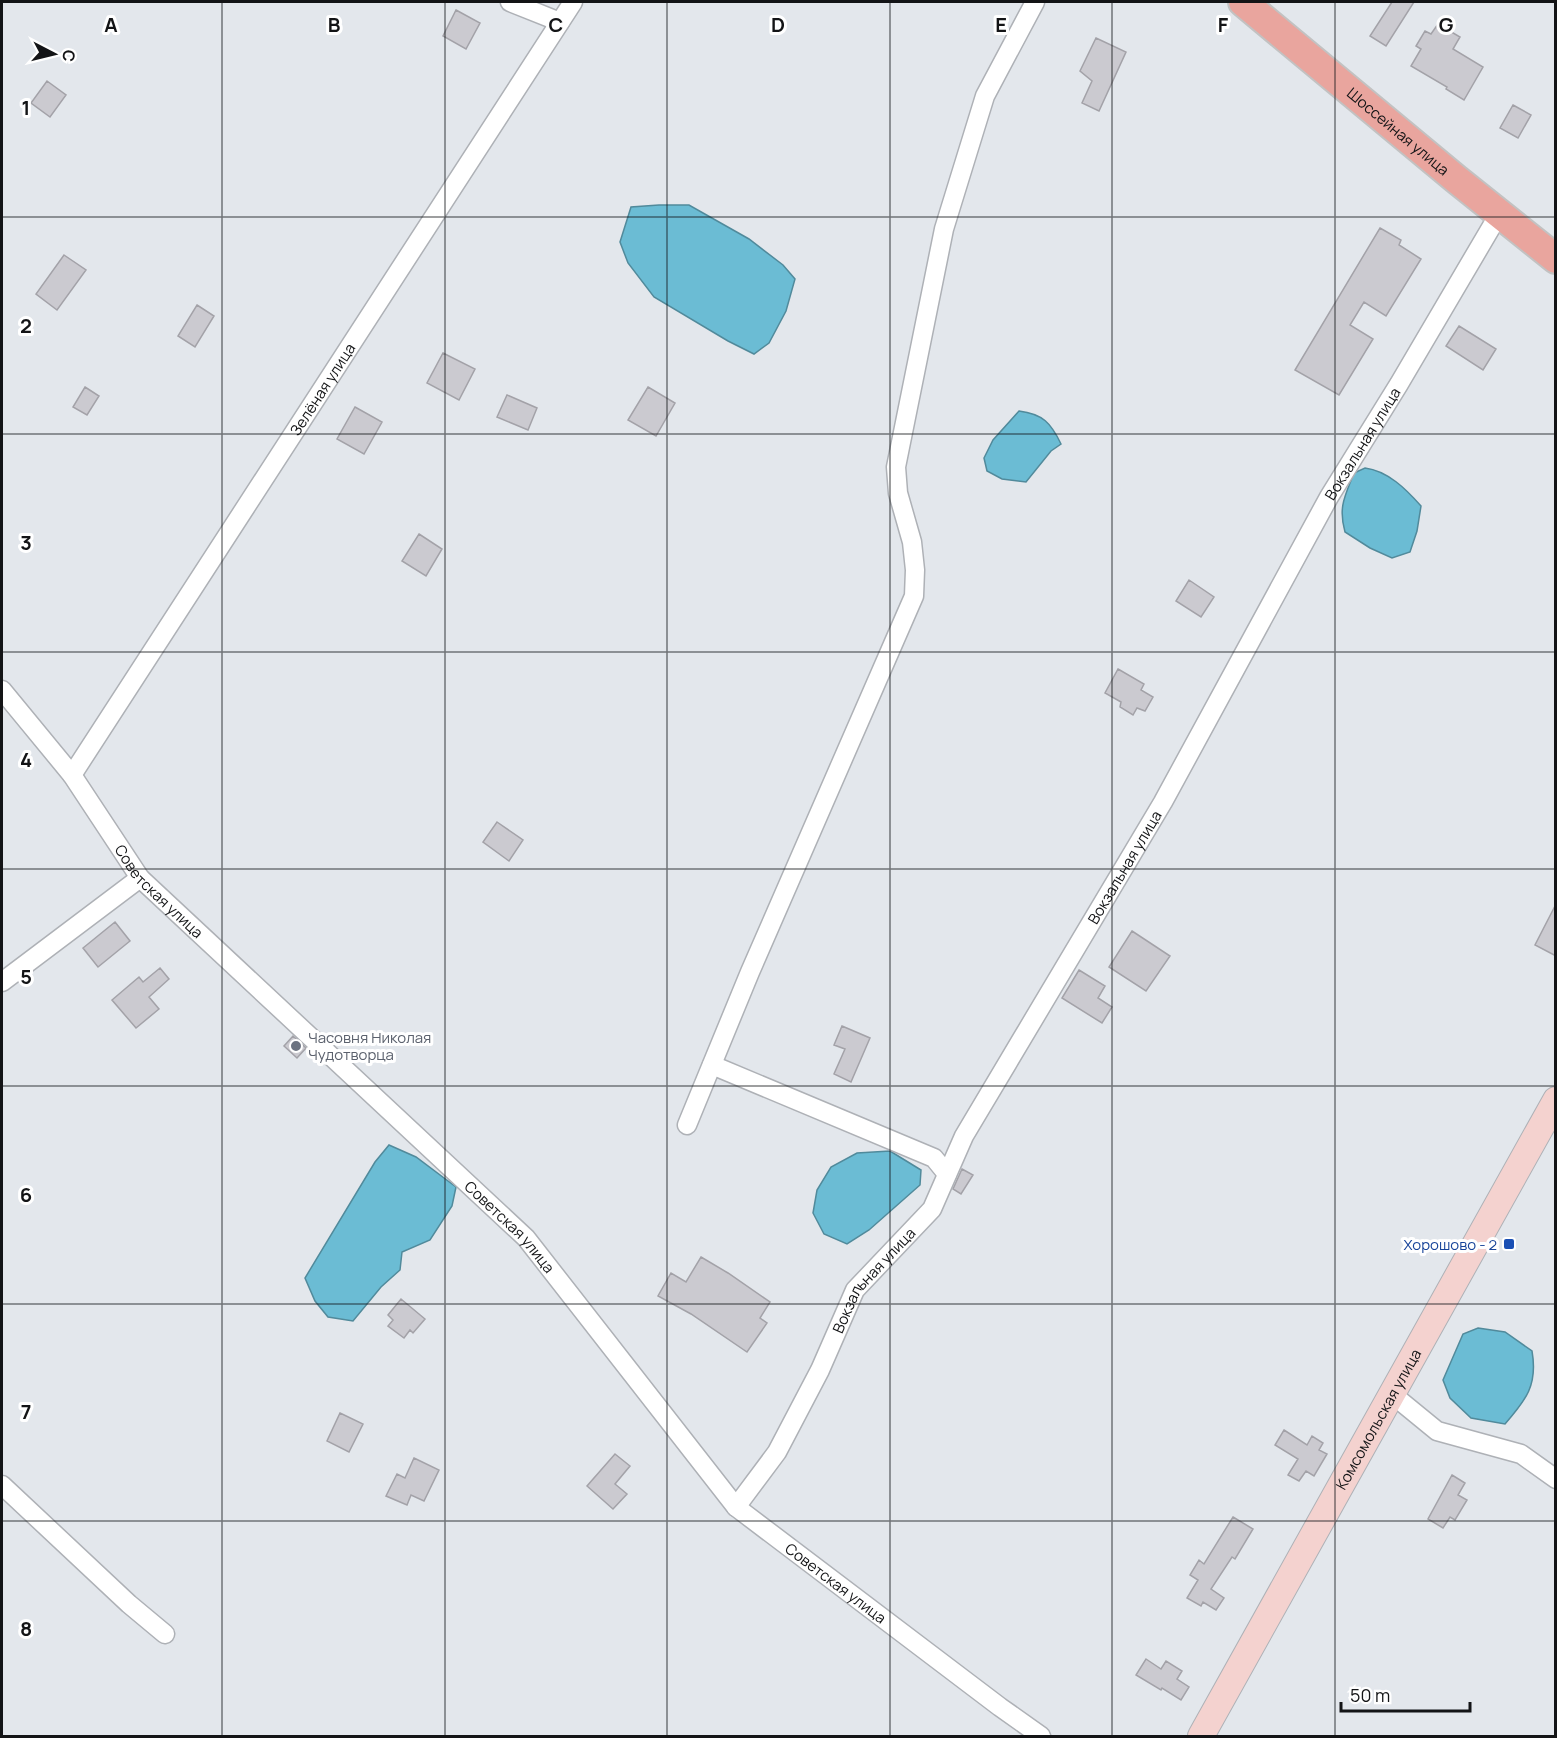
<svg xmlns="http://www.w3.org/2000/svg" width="1557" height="1738" font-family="Manrope,sans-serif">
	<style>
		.water { fill: #6bbcd4; stroke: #518a9b; stroke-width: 1.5 }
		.building { fill: #cbcad0; stroke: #a3a2a8; stroke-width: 1.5 }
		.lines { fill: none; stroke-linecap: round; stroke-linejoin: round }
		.street-casing { stroke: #aeb1b6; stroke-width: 21 }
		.secondary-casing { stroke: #aeb1b6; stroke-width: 28 }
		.primary-casing { stroke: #c2c2c2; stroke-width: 32 }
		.street { stroke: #fff; stroke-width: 18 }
		.secondary { stroke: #f4d2cf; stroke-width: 26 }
		.primary { stroke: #e9a59e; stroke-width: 28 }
		.grid { fill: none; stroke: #131416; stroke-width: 1.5; stroke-opacity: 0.55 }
		.worship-dot { fill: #6b7280; stroke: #fff; stroke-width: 2 }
		.transit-dot { fill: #1a4fb4; stroke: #fff; stroke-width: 2 }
		.labels { text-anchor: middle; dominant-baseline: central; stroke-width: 6; stroke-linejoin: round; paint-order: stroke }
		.street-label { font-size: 15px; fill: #131416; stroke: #fff }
		.worship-label { font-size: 15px; fill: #5b616d; stroke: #fff; text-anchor: start }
		.transit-label { font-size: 15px; fill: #164399; stroke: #fff; text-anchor: end }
		.grid-label { font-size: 20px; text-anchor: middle; font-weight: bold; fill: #131416; stroke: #fff; stroke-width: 6; stroke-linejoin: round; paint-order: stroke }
	</style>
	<rect width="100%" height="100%" fill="#e3e7ec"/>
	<path class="water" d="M659 205H689L749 239 783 265 795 279 786 311 769 343 754 354 728 341 654 297 628 263 620 242 631 207Z
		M1019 411C1043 414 1051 423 1061 444L1051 451 1026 482 1002 479 987 471 984 458 993 440Z
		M1365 468C1388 471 1406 489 1421 506L1417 531 1410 552 1392 558 1370 548 1345 532C1338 507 1345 496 1354 473Z
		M389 1145 416 1157 456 1187 452 1206 430 1240 402 1252 400 1270 381 1287 353 1321 328 1317 315 1301 305 1278 375 1162Z
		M890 1151 921 1170 920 1185 869 1230 847 1244 824 1234 813 1213 817 1190 831 1167 857 1153Z
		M1478 1328 1505 1332 1532 1351C1538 1385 1526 1400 1505 1424L1471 1418 1450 1398 1443 1380 1463 1334Z"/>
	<path class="building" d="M1392 2H1414L1386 46 1370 36Z
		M456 10 480 23 466 49 443 36Z
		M1438 24 1460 37 1453 49 1483 67 1464 100 1446 89 1447 87 1411 66 1421 49 1416 46 1425 31 1431 34Z
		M1096 38 1126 52 1099 111 1082 103 1092 81 1080 71Z
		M47 81 66 95 50 117 31 103Z
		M1513 105 1531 115 1518 138 1500 128Z
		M1380 228 1401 240 1399 245 1421 259 1386 316 1364 302 1350 325 1373 339 1339 395 1295 370Z
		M64 255 86 270 57 310 36 294Z
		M197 305 214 316 195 347 178 336Z
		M1459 326 1496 349 1483 370 1446 346Z
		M443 353 475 369 459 400 427 383Z
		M85 387 99 396 87 415 73 407Z
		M648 387 675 403 656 436 628 420Z
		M507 395 537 408 528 430 497 417Z
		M355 407 382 422 364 454 337 439Z
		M419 534 442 549 426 576 402 561Z
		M1189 580 1214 597 1201 617 1176 601Z
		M1118 669 1144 684 1141 690 1153 697 1145 711 1137 708 1133 715 1120 707 1121 702 1105 693Z
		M497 822 523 840 509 861 483 842Z
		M1556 904V956L1535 945Z
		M115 922 130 941 98 967 83 948Z
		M1132 931 1170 956 1146 991 1109 967Z
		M160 968 169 979 149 997 159 1009 136 1028 112 1000 139 977 143 982Z
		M1079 970 1105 986 1098 998 1112 1007 1102 1023 1062 998Z
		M842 1026 870 1038 851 1082 834 1074 845 1049 834 1045Z
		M293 1036 306 1048 297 1058 284 1046Z
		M962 1169 973 1175 961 1194 953 1189Z
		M701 1257 728 1273 770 1302 760 1318 767 1323 747 1352 691 1314 658 1296 671 1273 686 1282Z
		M401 1299 425 1319 413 1333 410 1330 404 1338 388 1326 393 1320 388 1315Z
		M340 1413 363 1424 349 1452 327 1441Z
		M1284 1430 1307 1445 1312 1436 1323 1443 1319 1450 1327 1454 1314 1476 1306 1471 1299 1481 1288 1475 1298 1459 1275 1445Z
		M615 1454 630 1466 615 1484 627 1494 613 1509 587 1486Z
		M414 1458 439 1470 424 1501 411 1495 407 1505 386 1496 397 1474 405 1478Z
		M1452 1475 1465 1483 1458 1495 1467 1500 1455 1520 1450 1517 1443 1528 1428 1519Z
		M1233 1517 1253 1529 1235 1559 1232 1557 1211 1589 1224 1598 1216 1610 1203 1602 1201 1606 1187 1598 1198 1580 1190 1575 1199 1560 1204 1564Z
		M1146 1659 1161 1669 1166 1661 1182 1671 1177 1679 1189 1687 1181 1700 1162 1688 1161 1690 1136 1675Z"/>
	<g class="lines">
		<g class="street-casing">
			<g id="street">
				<path d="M510 2 560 22"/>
				<path id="s1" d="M2 690 72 775 140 878 526 1238 736 1507 1000 1707 1041 1736"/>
				<path id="s2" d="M72 775 573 2"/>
				<path d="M2 982 140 878"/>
				<path d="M712 1065 934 1158 947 1174"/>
				<path d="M687 1125 750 972 914 596 915 570 912 542 898 493 896 467 944 229 985 96 1035 2"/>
				<path d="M1393 1395 1437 1431 1521 1454 1556 1479"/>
				<path d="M2 1485 129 1604 165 1634"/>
				<path id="s3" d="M736 1507 777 1452 820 1370 855 1290 932 1209 964 1136 1163 802 1329 497 1399 384 1499 214"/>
			</g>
		</g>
		<g class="secondary-casing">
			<g id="secondary">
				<path id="s4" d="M1201 1736 1556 1100"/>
			</g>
		</g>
		<g class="primary-casing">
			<g id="primary">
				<path id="s5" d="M1243 2 1456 179 1556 259"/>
			</g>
		</g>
		<use href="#street" class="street"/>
		<use href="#secondary" class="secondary"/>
		<use href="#primary" class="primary"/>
	</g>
	<path class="grid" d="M222 2V1736M445 2V1736M667 2V1736M890 2V1736M1112 2V1736M1335 2V1736M2 217H1556M2 434H1556M2 652H1556M2 869H1556M2 1086H1556M2 1304H1556M2 1521H1556"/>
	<circle class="worship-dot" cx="296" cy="1046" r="6"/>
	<rect class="transit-dot" x="1503" y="1238" width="12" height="12" rx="3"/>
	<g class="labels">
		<g class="street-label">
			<text stroke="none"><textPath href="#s5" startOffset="202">Шоссейная улица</textPath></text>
			<text stroke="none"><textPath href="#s2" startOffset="460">Зелёная улица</textPath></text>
			<text stroke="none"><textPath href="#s3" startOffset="1239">Вокзальная улица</textPath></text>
			<text stroke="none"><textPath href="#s3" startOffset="753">Вокзальная улица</textPath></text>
			<text stroke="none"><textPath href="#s1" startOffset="256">Советская улица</textPath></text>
			<text stroke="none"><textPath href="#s1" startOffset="742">Советская улица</textPath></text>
			<text stroke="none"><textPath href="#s3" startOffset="267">Вокзальная улица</textPath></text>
			<text stroke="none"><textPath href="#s4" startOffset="363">Комсомольская улица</textPath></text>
			<text stroke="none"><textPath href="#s1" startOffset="1228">Советская улица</textPath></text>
		</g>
		<g class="worship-label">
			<text x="308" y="1037">Часовня Николая<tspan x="308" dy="17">Чудотворца</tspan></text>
		</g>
		<g class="transit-label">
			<text x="1497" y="1244">Хорошово - 2</text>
		</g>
	</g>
	<g class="grid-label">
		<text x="111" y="32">A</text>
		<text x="334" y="32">B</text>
		<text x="556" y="32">C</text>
		<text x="778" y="32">D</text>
		<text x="1001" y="32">E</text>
		<text x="1223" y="32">F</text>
		<text x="1446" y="32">G</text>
		<text x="26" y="115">1</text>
		<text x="26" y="333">2</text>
		<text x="26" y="550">3</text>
		<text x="26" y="767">4</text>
		<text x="26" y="984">5</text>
		<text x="26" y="1202">6</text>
		<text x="26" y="1419">7</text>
		<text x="26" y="1636">8</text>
	</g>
	<rect width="1557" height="1738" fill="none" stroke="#131416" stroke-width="6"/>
	<g transform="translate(54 54) rotate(97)" stroke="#ffffff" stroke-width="4.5" paint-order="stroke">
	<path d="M0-4.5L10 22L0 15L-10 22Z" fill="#131416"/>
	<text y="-9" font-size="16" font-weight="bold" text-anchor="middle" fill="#131416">С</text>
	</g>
	<path d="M1341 1702v9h129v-9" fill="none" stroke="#131416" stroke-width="3"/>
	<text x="1350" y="1702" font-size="18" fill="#131416" stroke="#ffffff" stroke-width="4.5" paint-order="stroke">50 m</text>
</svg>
